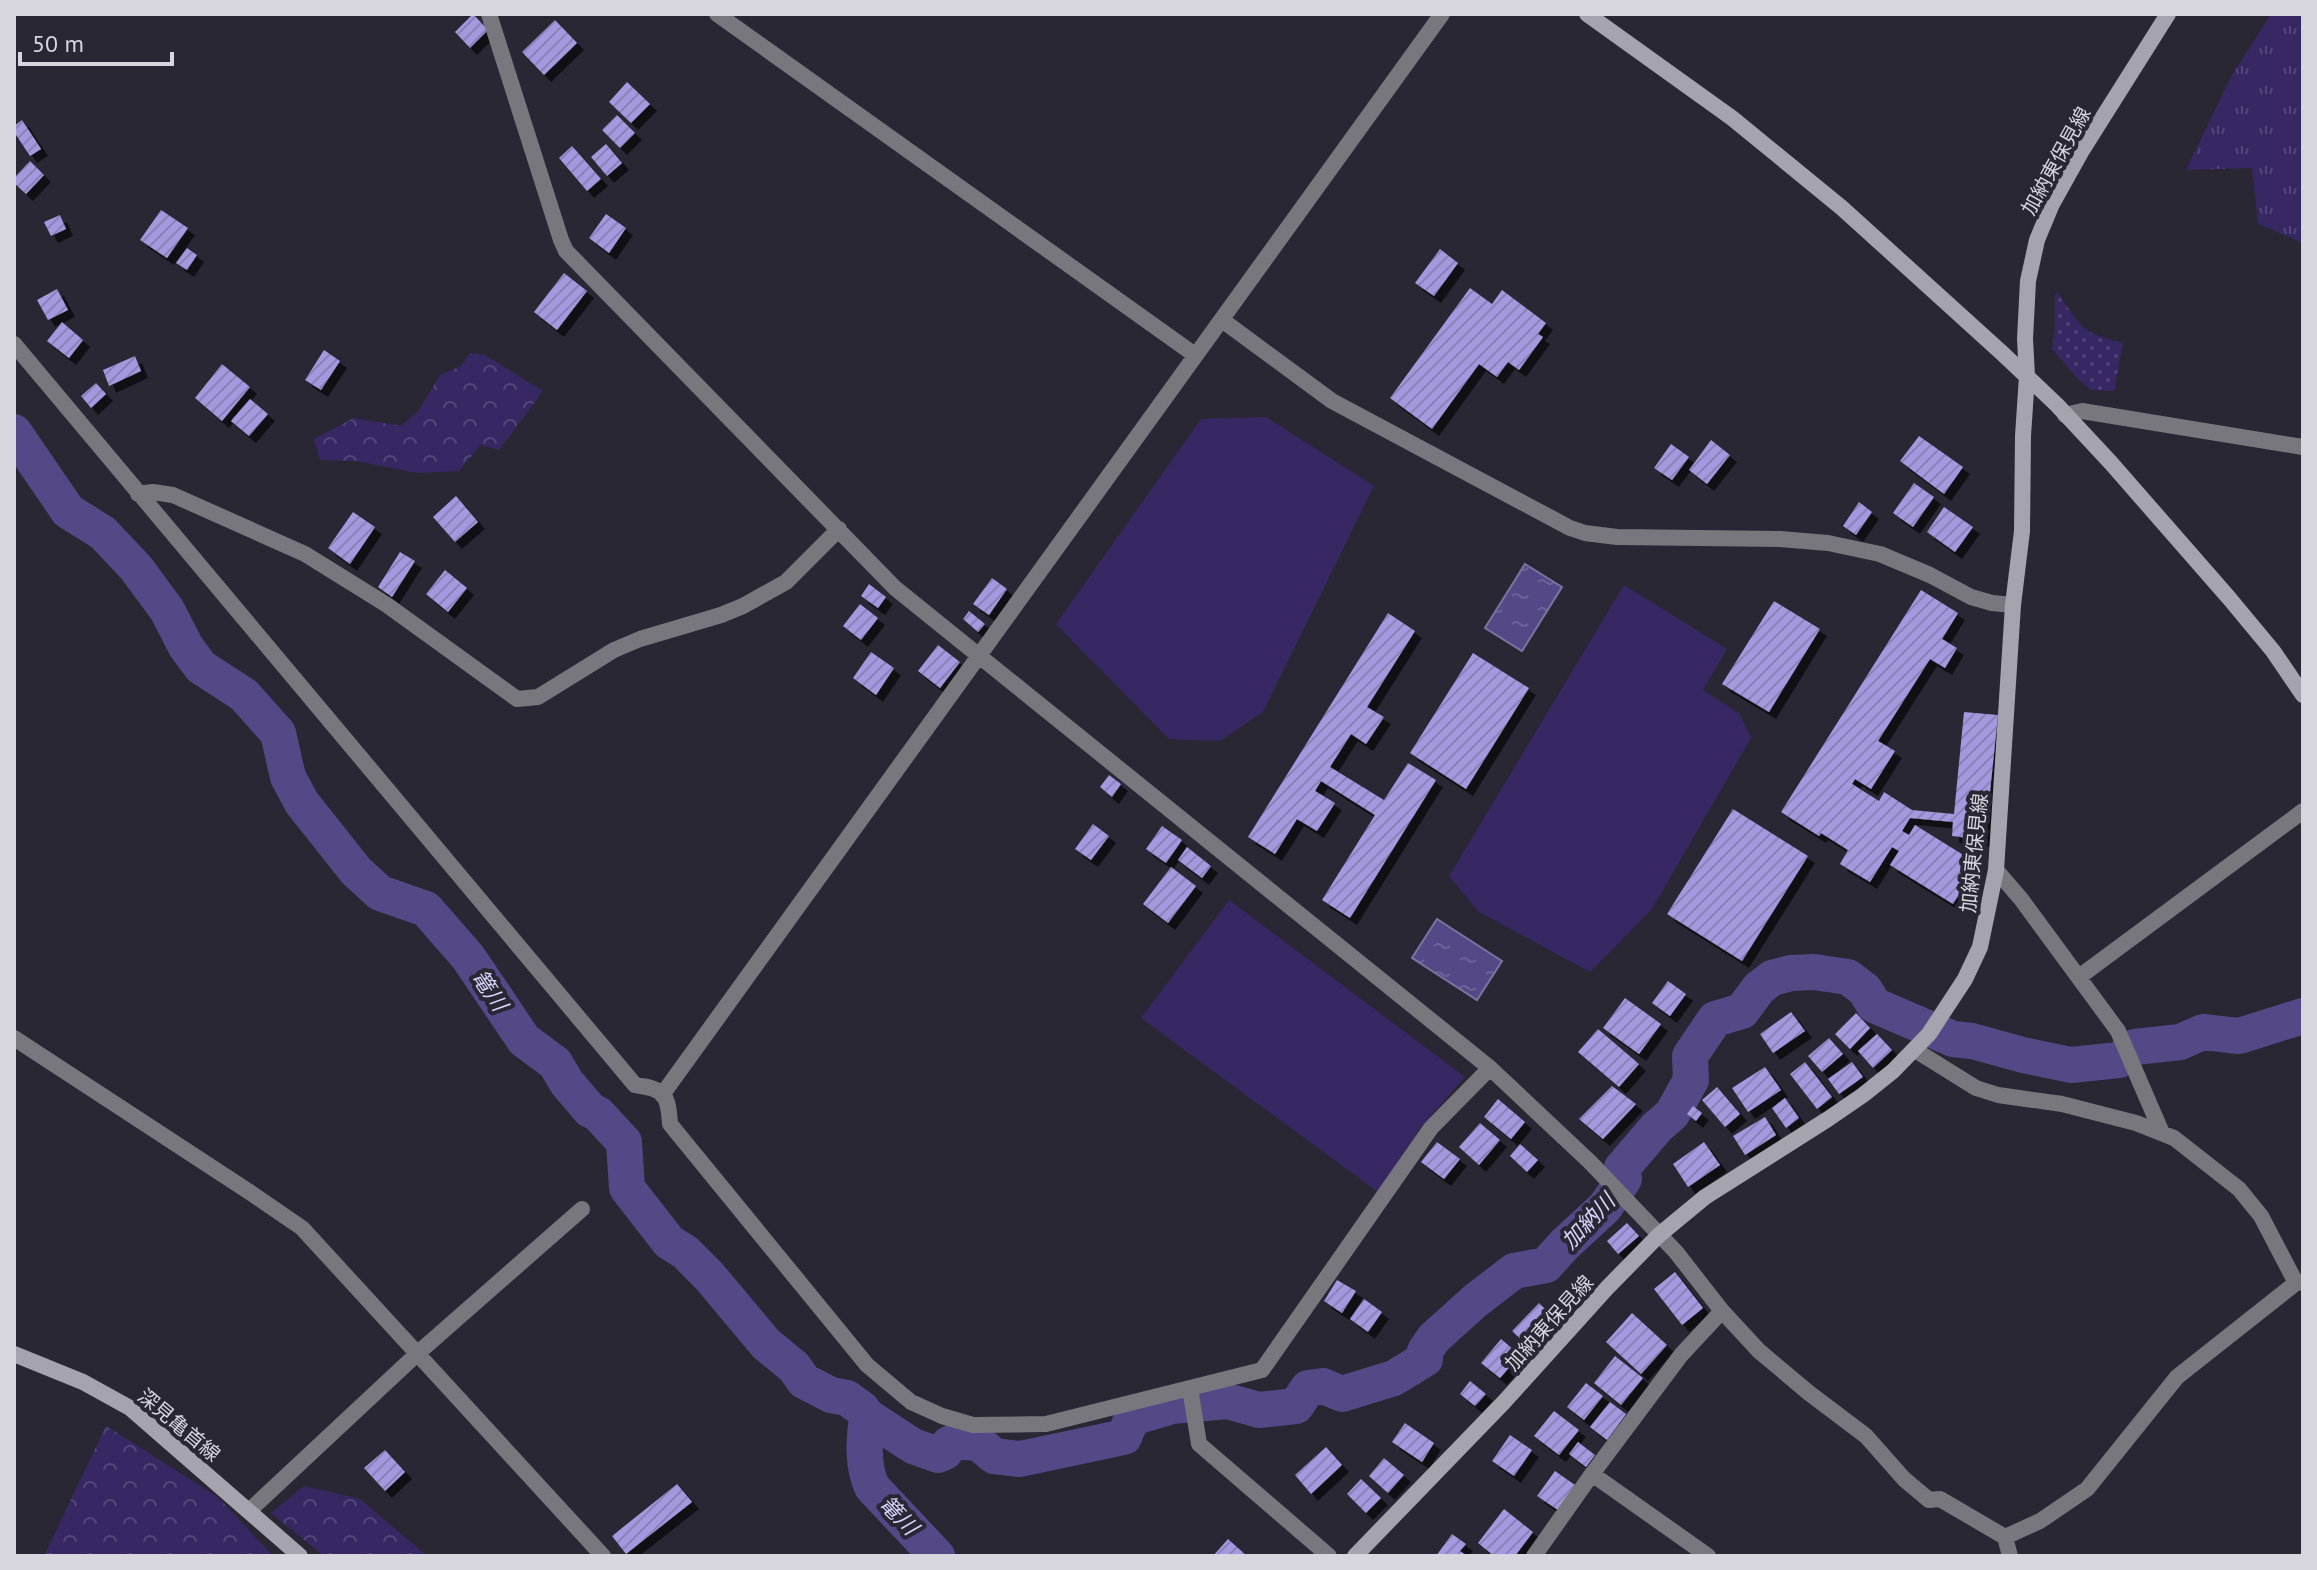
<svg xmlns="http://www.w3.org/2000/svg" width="2317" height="1570" font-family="'PT Sans','Noto Sans JP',sans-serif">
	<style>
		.grass { fill: url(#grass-dots) }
		.forest { fill: url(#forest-crowns) }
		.park { fill: url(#park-tufts) }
		.garden { fill: #372864 }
		.water { fill: url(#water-ripples); stroke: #7c73a1; stroke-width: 2 }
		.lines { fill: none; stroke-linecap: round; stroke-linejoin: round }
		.river { stroke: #554887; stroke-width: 36 }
		.building { fill: url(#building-hatch); filter: url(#shadow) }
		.street { stroke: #78777d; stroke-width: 16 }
		.secondary { stroke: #a5a3ad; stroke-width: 16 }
		.labels { text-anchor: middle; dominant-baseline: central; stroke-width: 8; stroke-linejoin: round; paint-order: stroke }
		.street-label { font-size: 20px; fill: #d7d6de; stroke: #292733 }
		.water-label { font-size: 22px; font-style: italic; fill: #d9d4fb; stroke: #292733 }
	</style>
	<defs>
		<pattern id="grass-dots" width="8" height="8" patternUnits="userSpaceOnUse" patternTransform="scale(2)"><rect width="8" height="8" fill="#372864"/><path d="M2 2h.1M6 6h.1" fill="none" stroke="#53467a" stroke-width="1.8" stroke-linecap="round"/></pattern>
		<pattern id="forest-crowns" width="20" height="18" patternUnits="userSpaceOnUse" patternTransform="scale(2)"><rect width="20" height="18" fill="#372864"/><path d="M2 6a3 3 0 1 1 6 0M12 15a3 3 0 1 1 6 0" fill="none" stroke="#53467a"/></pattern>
		<pattern id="park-tufts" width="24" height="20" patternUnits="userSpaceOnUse" patternTransform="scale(2)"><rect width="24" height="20" fill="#372864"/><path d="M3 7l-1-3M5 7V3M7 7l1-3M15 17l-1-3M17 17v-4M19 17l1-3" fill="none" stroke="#53467a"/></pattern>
		<pattern id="water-ripples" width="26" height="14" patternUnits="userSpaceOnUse" patternTransform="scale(2)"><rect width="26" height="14" fill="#554887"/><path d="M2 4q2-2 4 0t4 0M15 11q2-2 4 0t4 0" fill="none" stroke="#6d6298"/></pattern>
		<pattern id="building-hatch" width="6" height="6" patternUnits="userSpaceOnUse" patternTransform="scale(2)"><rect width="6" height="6" fill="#a498df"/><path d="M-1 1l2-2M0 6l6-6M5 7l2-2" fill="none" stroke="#8b82b8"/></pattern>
		<filter id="shadow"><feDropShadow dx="7" dy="7" stdDeviation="0" flood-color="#0009"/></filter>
	</defs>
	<rect width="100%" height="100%" fill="#292733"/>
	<path class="grass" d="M2057 292C2081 326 2080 333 2123 343L2114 391 2091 390 2077 378 2052 349 2055 330V295Z"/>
	<path class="forest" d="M470 353 485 355 543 391 499 450 481 445 459 471 417 473 356 461 320 460 314 439 354 418 401 426 419 410 440 375 461 366Z
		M106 1426 218 1497 273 1556H44Z
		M304 1486 360 1499 427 1556H324L271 1513Z"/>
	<path class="park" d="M2271 14H2303V243L2258 224 2252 168 2186 170 2232 75Z"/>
	<path class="garden" d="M1266 417 1374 486 1263 712 1220 741 1169 739 1056 624 1201 419Z
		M1624 585 1727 649 1703 690 1740 714 1751 738 1652 909 1590 972 1479 912 1449 876Z
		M1229 900 1465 1077 1421 1127 1378 1192 1141 1018Z"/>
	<path class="water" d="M1525 564 1562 587 1522 651 1485 628Z
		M1437 919 1502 961 1477 1000 1412 958Z"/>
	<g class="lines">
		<path class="river" d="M14 432 68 511 103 533 136 568 167 610 186 647 201 667 244 695 278 733 288 777 302 803 356 871 380 893 426 909 468 957 524 1040 555 1063 567 1083 590 1110 598 1114 624 1142 627 1188 669 1242 685 1252 709 1276 766 1344 794 1367 804 1381 831 1395 847 1398 862 1409 867 1416 913 1446 938 1455 945 1452 949 1444 957 1440 980 1444 994 1456 1020 1459 1124 1437 1132 1418 1172 1406 1227 1401 1259 1410 1296 1406 1308 1388 1323 1386 1342 1394 1394 1378 1425 1359V1351L1434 1338 1475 1301 1514 1271 1546 1265 1564 1245 1605 1207 1624 1179 1622 1168 1657 1127 1672 1114 1691 1080 1690 1056 1715 1019 1742 1011 1759 988 1772 978 1791 973 1814 972 1848 977 1865 990 1874 1005 1953 1039 1972 1041 2023 1055 2071 1065 2119 1060 2135 1047 2180 1042 2203 1032 2239 1036 2303 1016
			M867 1416C864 1439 862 1466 872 1487L937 1556"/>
	</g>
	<path class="building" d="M473 14 488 30 470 48 455 32Z
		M555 20 577 43 544 75 522 52Z
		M627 82 650 104 631 123 609 102Z
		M617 115 635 133 620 148 602 130Z
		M22 120 41 149 30 156 14 132V126Z
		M606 144 622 163 607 176 591 157Z
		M572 146 601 179 587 191 559 158Z
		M30 161 44 175 26 194 14 183V178Z
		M161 210 188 228 167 258 140 240Z
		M606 214 626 228 609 253 589 238Z
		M60 215 66 229 51 236 44 222Z
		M187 248 197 255 187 270 176 263Z
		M1440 249 1458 263 1434 296 1415 283Z
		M564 273 587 291 557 330 534 312Z
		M1470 288 1492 304 1502 290 1546 323 1538 334 1543 337 1519 370 1508 362 1497 377 1479 364 1432 429 1390 398Z
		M57 289 68 310 48 320 37 300Z
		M62 322 83 340 69 358 47 341Z
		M324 350 340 361 321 390 305 380Z
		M135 356 141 371 109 386 103 370Z
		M222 364 250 387 222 421 195 398Z
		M96 383 106 394 91 408 81 396Z
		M250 399 268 414 249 436 231 421Z
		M1919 436 1963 467 1944 494 1900 461Z
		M1711 440 1730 455 1707 484 1689 470Z
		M1671 444 1689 457 1672 480 1654 468Z
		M1914 483 1934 497 1913 527 1893 513Z
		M456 496 478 522 455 542 433 517Z
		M1859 502 1872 512 1856 535 1843 526Z
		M1944 507 1973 527 1955 552 1927 532Z
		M353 512 375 527 350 564 328 548Z
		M400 552 415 561 392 597 378 587Z
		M445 570 467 588 448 612 426 594Z
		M992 578 1007 589 989 615 973 604Z
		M869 584 886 597 878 608 861 596Z
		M1921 590 1958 613 1942 639 1957 648 1945 668 1930 659 1878 741 1895 751 1871 789 1855 779 1852 784 1879 801 1884 792 1912 810 1954 814 1964 712 1998 715 1985 840 1952 836 1953 822 1910 818 1902 831 1909 835 1915 825 1978 864 1953 904 1890 865 1899 851 1892 847 1870 882 1840 864 1848 850 1821 833 1819 836 1781 812Z
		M1774 601 1820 629 1769 712 1722 684Z
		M860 604 878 618 861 640 843 626Z
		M969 611 985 624 978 632 963 619Z
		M1388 613 1415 631 1367 707 1384 717 1366 744 1351 734 1330 767 1384 800 1408 763 1436 780 1350 918 1322 900 1375 815 1321 781 1315 791 1335 803 1317 831 1297 819 1275 854 1248 837Z
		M938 645 960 662 940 688 918 671Z
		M871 652 894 668 876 695 853 678Z
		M1473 653 1529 688 1466 789 1410 753Z
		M1109 775 1121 784 1112 797 1100 787Z
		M1733 809 1808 856 1742 961 1667 914Z
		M1093 824 1109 836 1091 860 1075 849Z
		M1162 826 1182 840 1166 863 1146 849Z
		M1187 847 1211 866 1202 878 1178 860Z
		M1171 867 1196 886 1168 923 1143 904Z
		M1668 981 1686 994 1670 1016 1652 1003Z
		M1625 998 1661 1024 1639 1054 1603 1028Z
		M1791 1012 1805 1031 1773 1053 1760 1034Z
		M1856 1013 1870 1028 1850 1049 1835 1034Z
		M1598 1029 1639 1064 1619 1087 1578 1052Z
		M1877 1034 1892 1050 1873 1068 1858 1051Z
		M1829 1038 1843 1054 1822 1072 1808 1056Z
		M1805 1062 1832 1097 1817 1109 1790 1074Z
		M1852 1062 1863 1077 1839 1094 1828 1079Z
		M1765 1067 1781 1090 1748 1112 1732 1088Z
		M1612 1086 1636 1104 1603 1139 1579 1119Z
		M1717 1087 1740 1114 1725 1127 1702 1100Z
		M1785 1098 1799 1118 1786 1128 1772 1108Z
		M1498 1099 1525 1122 1511 1139 1484 1117Z
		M1693 1106 1702 1113 1696 1121 1687 1114Z
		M1765 1117 1776 1135 1745 1155 1733 1136Z
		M1480 1123 1500 1140 1479 1165 1459 1147Z
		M1437 1142 1460 1159 1444 1179 1421 1162Z
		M1704 1142 1720 1165 1688 1187 1673 1164Z
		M1520 1144 1538 1160 1527 1172 1510 1156Z
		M1627 1223 1639 1236 1618 1254 1607 1241Z
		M1675 1272 1703 1308 1682 1325 1654 1289Z
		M1337 1280 1356 1291 1342 1313 1324 1301Z
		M1364 1299 1382 1312 1368 1332 1350 1319Z
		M1539 1303 1556 1320 1530 1348 1512 1331Z
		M1632 1313 1667 1345 1641 1374 1606 1342Z
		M1501 1339 1520 1355 1500 1378 1481 1363Z
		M1615 1356 1643 1378 1621 1405 1594 1383Z
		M1470 1381 1486 1394 1475 1406 1460 1394Z
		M1586 1383 1603 1396 1584 1420 1567 1407Z
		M1610 1402 1626 1414 1607 1440 1590 1427Z
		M1554 1411 1579 1430 1559 1455 1534 1436Z
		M1405 1423 1434 1443 1422 1462 1392 1442Z
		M1510 1435 1532 1450 1514 1476 1492 1461Z
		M1578 1442 1595 1455 1586 1467 1569 1454Z
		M1326 1447 1342 1465 1311 1494 1295 1475Z
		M385 1450 405 1472 385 1491 364 1468Z
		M1384 1458 1404 1475 1388 1493 1369 1476Z
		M1555 1471 1575 1485 1558 1510 1537 1496Z
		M1361 1479 1381 1498 1366 1513 1347 1494Z
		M677 1484 692 1502 626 1554 612 1536Z
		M1504 1509 1533 1532 1515 1556H1494L1478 1543Z
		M1452 1534 1466 1544 1460 1551 1467 1556H1436Z
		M1228 1539 1247 1556H1213Z"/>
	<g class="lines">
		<path class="street" d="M489 14 561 240 566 251 895 588 1490 1068 1590 1162 1676 1252 1722 1311 1759 1351 1809 1393 1866 1436 1904 1479 1929 1500 1940 1499 2005 1537 2010 1556
			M717 14 1195 355
			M1222 320 1332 401 1570 528 1585 533 1617 537 1780 539 1828 543 1880 554 1930 575 1971 597 1992 603 2013 605
			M14 344 635 1085C665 1089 668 1094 670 1124L867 1365 911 1402 942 1416 973 1425 1046 1424 1262 1370 1431 1128 1490 1068
			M2065 415 2082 411 2303 447
			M138 494 153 492 173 495 305 554 387 605 517 699 538 697 614 650 640 639 721 615 743 606 786 582 839 529
			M1996 870 2021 899 2118 1031 2162 1133
			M2079 977 2303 811
			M14 1038 251 1193 302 1228 603 1556
			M1915 1050 1976 1088 1998 1095 2062 1104 2136 1123 2174 1138 2239 1189 2261 1216 2296 1283
			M662 1095 1442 14
			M1190 1388 1199 1444 1329 1556
			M1592 1474 1681 1355 1722 1311
			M250 1510 418 1353 582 1209
			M2005 1537 2040 1521 2087 1489 2177 1377 2296 1283 2303 1282
			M1534 1556 1592 1474 1708 1556"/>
		<path class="secondary" d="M1587 14 1732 118 1842 208 2002 353 2057 405 2111 463 2229 598 2273 651 2303 695
			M14 1354 83 1382 130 1408 300 1556
			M1355 1556 1504 1402 1607 1288 1659 1235 1705 1197 1828 1119 1863 1095 1893 1071 1929 1034 1965 979 1980 947 1996 870 2013 605 2022 531 2023 436 2027 376 2025 339 2028 281 2037 240 2052 204 2081 152 2168 14"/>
	</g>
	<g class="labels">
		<g class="street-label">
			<text transform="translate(2056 161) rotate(-61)">加納東保見線</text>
			<text transform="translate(1974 853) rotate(-84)">加納東保見線</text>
			<text transform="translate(1549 1323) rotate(-48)">加納東保見線</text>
			<text transform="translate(179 1425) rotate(40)">深見亀首線</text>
		</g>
		<g class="water-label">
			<text transform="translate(490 990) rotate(56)">篭川</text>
			<text transform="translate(1588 1221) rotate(-47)">加納川</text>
			<text transform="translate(899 1515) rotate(46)">篭川</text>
		</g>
	</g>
	<rect width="2317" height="1570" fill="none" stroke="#d7d6de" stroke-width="32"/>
	<path d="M20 52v12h152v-12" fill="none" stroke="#d7d6de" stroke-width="4"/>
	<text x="32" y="52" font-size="24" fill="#d7d6de" stroke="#292733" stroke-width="6" paint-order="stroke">50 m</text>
</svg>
